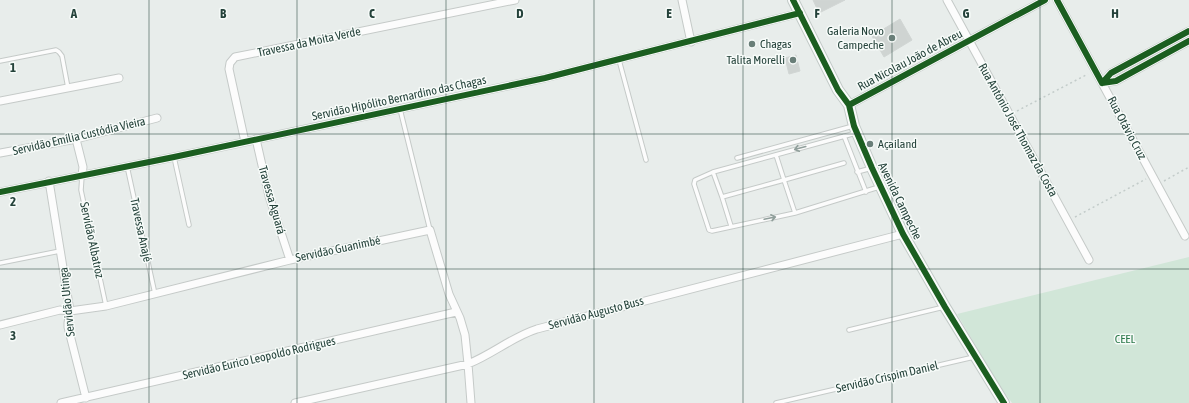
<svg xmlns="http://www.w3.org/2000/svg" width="1189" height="403" font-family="'Asap Condensed',sans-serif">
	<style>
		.green { fill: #d1e6d8 }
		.building { fill: #cfd4d2; stroke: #d1d6d4 }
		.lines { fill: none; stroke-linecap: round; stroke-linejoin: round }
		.lane-casing { stroke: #c5cac8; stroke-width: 5.5 }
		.street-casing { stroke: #c5cac8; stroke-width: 9 }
		.secondary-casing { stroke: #c3cbc8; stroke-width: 12 }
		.path { stroke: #c3ccca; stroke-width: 1.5; stroke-dasharray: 2 3; stroke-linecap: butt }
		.lane { stroke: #fcfcfc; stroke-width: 3.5 }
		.street { stroke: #fcfcfc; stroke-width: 7 }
		.secondary { stroke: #fcfcfc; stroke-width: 10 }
		.cycleway-casing { stroke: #f7fbf9; stroke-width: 8 }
		.cycleway { stroke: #1b5e20; stroke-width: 6 }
		.oneway { stroke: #909f9b }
		.grid { fill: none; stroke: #24423a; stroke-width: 1; stroke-opacity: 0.55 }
		.poi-dot { fill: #697e78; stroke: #f7fbf9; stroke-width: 1.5 }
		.labels { text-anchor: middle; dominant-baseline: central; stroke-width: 3; stroke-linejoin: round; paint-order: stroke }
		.poi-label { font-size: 12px; fill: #24423a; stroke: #f7fbf9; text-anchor: end }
		.street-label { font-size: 12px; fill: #24423a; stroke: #f7fbf9 }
		.park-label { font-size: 12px; fill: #2d7a4b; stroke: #f7fbf9 }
		.grid-label { font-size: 13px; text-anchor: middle; font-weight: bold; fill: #24423a; stroke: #f7fbf9; stroke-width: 3; stroke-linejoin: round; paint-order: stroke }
	</style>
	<rect width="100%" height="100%" fill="#e8edeb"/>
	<path class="green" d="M1189 257V403H1012L998 383 957 314Z"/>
	<path class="building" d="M813 0H845L819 13Z
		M900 19 912 40 884 57 872 36Z
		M796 55 800 71 789 74 785 58Z"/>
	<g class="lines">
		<g class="lane-casing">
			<path id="lane" d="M619 60 646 160
				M0 61 56 50 59 52 62 56 68 88
				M400 109 430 230
				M844 136 866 192
				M776 155 784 180 722 197 713 172 695 180 694 184 709 230 712 231 795 213 879 187
				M174 157 189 225
				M737 158 853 126
				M127 166 155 294
				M713 172 856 133
				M857 172 872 168
				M82 176 81 190 106 306
				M722 197 731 226
				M795 213 784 180 844 163
				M0 263 60 251
				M849 330 944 307
				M776 403 974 357"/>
		</g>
		<g class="street-casing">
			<path id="street" d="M682 0 691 42
				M947 0 1089 260
				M1057 0 1185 236
				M1102 83 1111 73 1189 31
				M1102 83 1116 81 1189 41
				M0 101 119 78
				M849 105 1045 0
				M76 139 83 167 82 175
				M256 139 269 196 290 260
				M245 142 229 69 230 63 235 57 515 0
				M0 153 76 139 157 118
				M49 181 70 311 68 323V327L86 398
				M0 192 174 157 545 78 800 13
				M0 325 60 310 70 311 106 306 290 260 430 230 449 294 460 318 465 335 468 364 471 403
				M61 403 456 312
				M295 403 468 364C493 354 512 337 537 329L903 234"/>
		</g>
		<g class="secondary-casing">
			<path id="secondary" d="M793 0 838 90 849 105 854 126 872 168 903 234 945 307 1004 403"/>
		</g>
		<path class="path" d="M1017 111 1088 74
			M1164 181 1189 167
			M1075 217 1146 179"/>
		<use href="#lane" class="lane"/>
		<use href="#street" class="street"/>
		<use href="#secondary" class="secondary"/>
		<g class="cycleway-casing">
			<path id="cycleway" d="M793 0 838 90 849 105 854 126 872 168 903 234 945 307 1004 403
				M1057 0 1102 83
				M1102 83 1111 73 1189 31
				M1102 83 1116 81 1189 41
				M849 105 1045 0
				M0 192 174 157 545 78 800 13"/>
		</g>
		<use href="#cycleway" class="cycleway"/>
	</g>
	<defs><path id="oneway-shaft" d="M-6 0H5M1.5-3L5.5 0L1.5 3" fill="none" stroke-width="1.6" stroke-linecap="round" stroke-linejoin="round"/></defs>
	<g class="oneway">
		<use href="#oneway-shaft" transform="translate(800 148) rotate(165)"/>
		<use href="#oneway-shaft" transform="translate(770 218) rotate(-12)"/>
	</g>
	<path class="grid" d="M149 0V403M297 0V403M446 0V403M594 0V403M743 0V403M892 0V403M1040 0V403M0 134H1189M0 269H1189"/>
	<g class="poi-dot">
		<circle cx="892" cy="38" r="4"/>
		<circle cx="752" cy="44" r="4"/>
		<circle cx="793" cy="60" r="4"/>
		<circle cx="870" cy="144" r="4"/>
	</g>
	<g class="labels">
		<g class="poi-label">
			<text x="884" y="31">Galeria Novo<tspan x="884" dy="14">Campeche</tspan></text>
			<text x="760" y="44" text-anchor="start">Chagas</text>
			<text x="785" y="60">Talita Morelli</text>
			<text x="878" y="144" text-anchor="start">Açailand</text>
		</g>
		<g class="street-label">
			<text transform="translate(309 42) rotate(-12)">Travessa da Moita Verde</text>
			<text transform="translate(910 60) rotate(-28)">Rua Nicolau João de Abreu</text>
			<text transform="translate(399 98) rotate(-12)">Servidão Hipólito Bernardino das Chagas</text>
			<text transform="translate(1127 128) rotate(62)">Rua Otávio Cruz</text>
			<text transform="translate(1018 130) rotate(61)">Rua Antônio José Thomaz da Costa</text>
			<text transform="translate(79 136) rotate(-13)">Servidão Emília Custódia Vieira</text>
			<text transform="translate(272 200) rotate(74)">Travessa Aguará</text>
			<text transform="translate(900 201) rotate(64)">Avenida Campeche</text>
			<text transform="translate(141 230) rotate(78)">Travessa Anajé</text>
			<text transform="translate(92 240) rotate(78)">Servidão Albatroz</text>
			<text transform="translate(338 249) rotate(-12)">Servidão Guanimbé</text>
			<text transform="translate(67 302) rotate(-96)">Servidão Utinga</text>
			<text transform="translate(596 313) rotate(-15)">Servidão Augusto Buss</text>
			<text transform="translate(259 358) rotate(-13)">Servidão Eurico Leopoldo Rodrigues</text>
			<text transform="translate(887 377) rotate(-13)">Servidão Crispim Daniel</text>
		</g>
		<g class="park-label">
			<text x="1125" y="339">CEEL</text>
		</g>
	</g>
	<g class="grid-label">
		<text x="74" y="18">A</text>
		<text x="223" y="18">B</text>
		<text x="372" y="18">C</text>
		<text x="520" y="18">D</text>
		<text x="669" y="18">E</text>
		<text x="817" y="18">F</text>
		<text x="966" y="18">G</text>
		<text x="1115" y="18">H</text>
		<text x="13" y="72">1</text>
		<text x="13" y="206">2</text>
		<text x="13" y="340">3</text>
	</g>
</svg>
